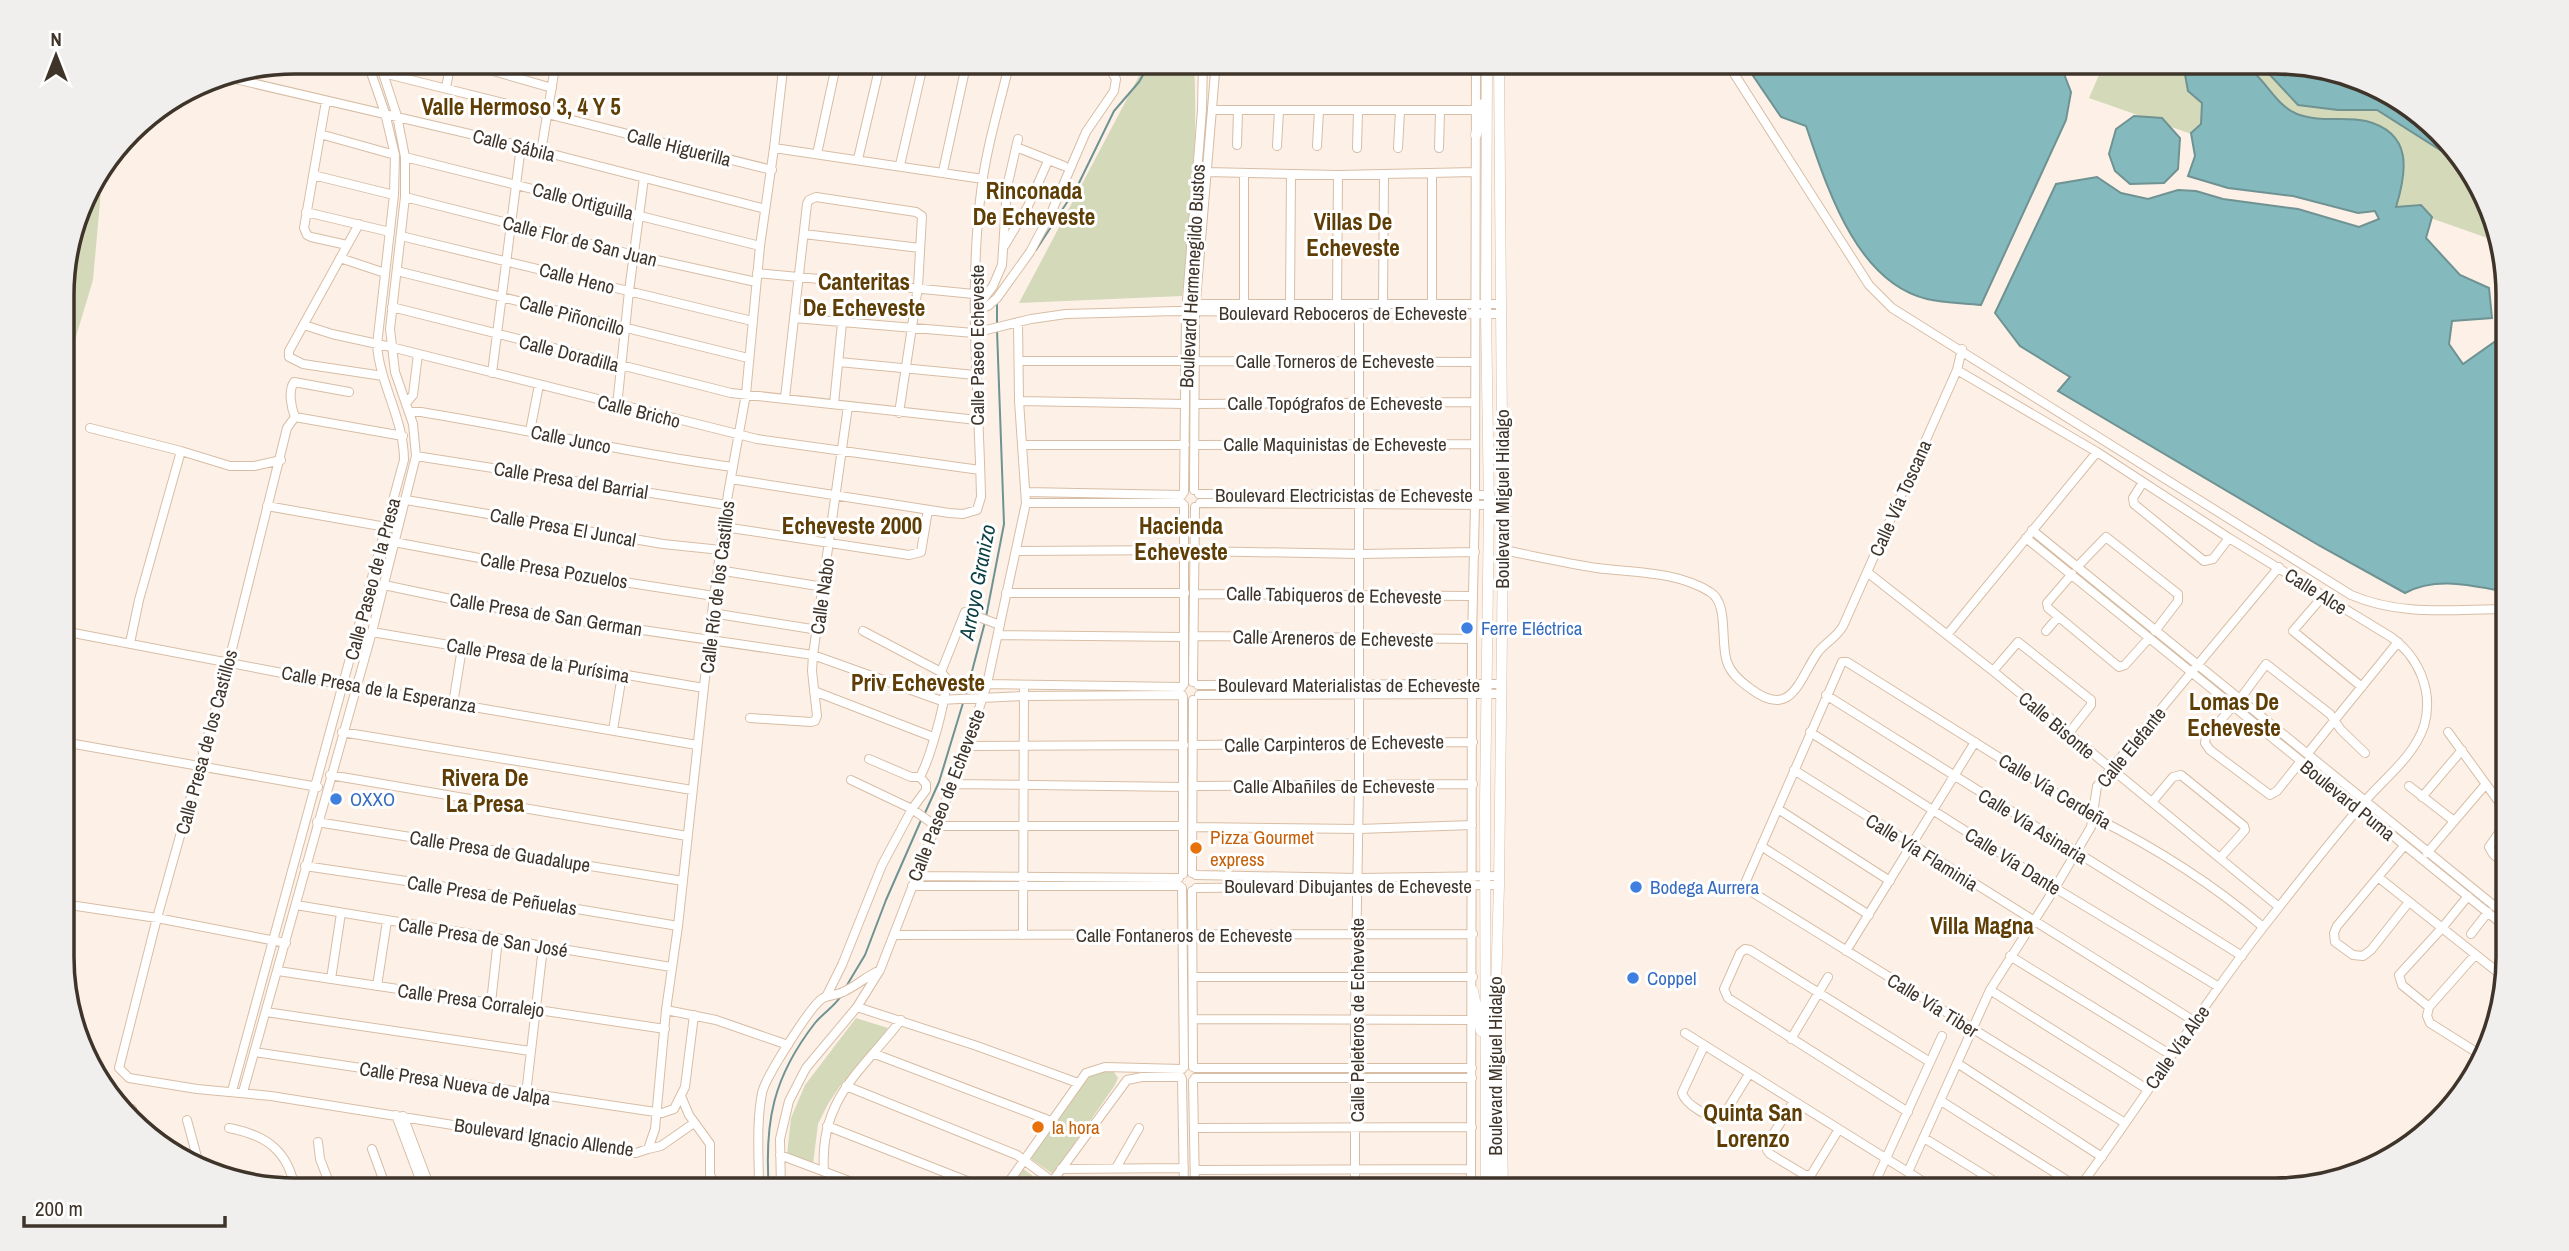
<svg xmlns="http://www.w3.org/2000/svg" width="2569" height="1251" font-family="'Archivo Narrow',sans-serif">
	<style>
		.green { fill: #d3d9b9 }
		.water { fill: #84babe; stroke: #6f9292; stroke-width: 2 }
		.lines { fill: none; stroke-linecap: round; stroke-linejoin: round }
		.stream { stroke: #6f9292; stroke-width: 2 }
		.minor-casing { stroke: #d8bda5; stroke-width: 10 }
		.major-casing { stroke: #d8bda5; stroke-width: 11 }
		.minor { stroke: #fff; stroke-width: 8 }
		.major { stroke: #fff; stroke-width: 10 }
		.shop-dot { fill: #3f7fe0; stroke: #fff; stroke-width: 2.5 }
		.food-dot { fill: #e8710a; stroke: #fff; stroke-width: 2.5 }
		.labels { text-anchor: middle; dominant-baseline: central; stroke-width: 6; stroke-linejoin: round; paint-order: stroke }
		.street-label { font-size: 19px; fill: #3f342a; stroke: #fff }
		.shop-label { font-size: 19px; fill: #366cbe; stroke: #fff; text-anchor: start }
		.food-label { font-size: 19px; fill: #c56008; stroke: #fff; text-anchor: start }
		.water-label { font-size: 21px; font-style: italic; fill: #093e42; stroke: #fff }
		.quarter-label { font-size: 23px; font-weight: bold; fill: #5f3e06; stroke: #fff }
		.rim { fill: none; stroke: #3f342a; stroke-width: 3.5 }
	</style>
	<rect width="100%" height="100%" fill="#fdf1e7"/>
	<path class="green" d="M1147 61H1194C1198 139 1192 219 1182 296L1019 303Z
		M2105 61H2275L2364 79 2460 153 2496 241 2089 98Z
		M103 169 93 280 62 383V279L85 191Z
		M856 1018 888 1028 870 1053 840 1086 828 1104 818 1124 813 1164 787 1155 791 1118 805 1085Z
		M1108 1070 1114 1072 1118 1078 1115 1085 1053 1174 1028 1157 1089 1074Z
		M1021 1167 1043 1184 1040 1190H1005Z"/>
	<path class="water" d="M1743 61H2059L2071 92 2066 120 1981 305C1963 303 1944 303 1927 299 1856 282 1827 187 1806 126L1781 117Z
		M2199 61C2210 61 2226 58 2236 62 2263 70 2272 104 2297 114 2320 123 2345 116 2366 121 2413 133 2407 171 2396 207L2421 205 2432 217 2426 238 2460 275 2489 288 2492 318 2452 321 2449 344 2463 364 2500 338 2506 336 2507 592C2472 586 2437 576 2405 593L2320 546 2058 391 2070 377 2020 346 1995 313 2056 184 2097 177 2121 193 2148 199 2178 190 2196 191 2223 199 2298 209 2359 227 2379 219 2375 211 2358 213 2293 196 2228 188 2188 176 2195 156 2191 133 2201 124 2202 103 2188 91 2184 69Z
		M2257 61H2275L2364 79 2460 153 2462 157 2445 153 2377 110H2338L2298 105Z
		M2134 116 2162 118 2180 138 2178 169 2164 183 2130 184 2115 171 2109 154 2116 129Z"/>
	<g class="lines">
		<path class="stream" d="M1036 250 1077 187 1114 111 1139 82 1151 61
			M997 302V324
			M986 617 1004 524 997 330
			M966 694 985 622
			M925 813 939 782 963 703
			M847 985 865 955 886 900 922 818
			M769 1190C764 1122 773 1077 815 1023 823 1013 834 1007 841 996"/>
		<g class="minor-casing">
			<path id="minor" d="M459 61 552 88
				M1726 61 1869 285 1892 308 2351 595C2403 617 2452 609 2507 609
				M383 73 772 170
				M222 76 521 146 765 209
				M446 88 451 61
				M326 101 304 228 307 235 311 237 347 245
				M1212 110H1475
				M320 134 395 155
				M1237 145 1238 110
				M1277 146 1279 110
				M1317 146 1319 110
				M1016 147 1064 166
				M774 148 983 179
				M1357 148 1358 111
				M1398 148 1400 111
				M1439 148 1440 111
				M541 152 556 61
				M817 154 837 61
				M405 157 760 246
				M858 159 881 61
				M900 165 924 61
				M943 171 967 61
				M1206 172 1338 175 1475 172
				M313 175 394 195
				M405 197 634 255 756 282
				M306 212 390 232
				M359 224 289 351V357L303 364 383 376
				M804 234 920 248
				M401 236 752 321
				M1005 245 1028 206 1048 161
				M340 258 385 273
				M397 271 748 358
				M757 273 974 294
				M1244 303V173
				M1290 303 1291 174
				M1192 304H1500
				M1337 304 1338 175
				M1383 304 1384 175
				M1432 304V174
				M392 307 731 393 977 420
				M975 310 988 306 997 298 1030 252 1052 211 1086 132 1114 91 1116 79 1105 61
				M975 310 993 286 1002 265 1007 187 1018 139
				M794 318 974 333 1031 319 1066 314 1177 311 1500 314
				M304 325 332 334 391 347 757 439 980 470
				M1019 361H1185
				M1195 361 1475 362
				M839 362 975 375
				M1957 370 2097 452 2229 538 2391 637C2419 657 2434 692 2424 726 2414 756 2386 777 2366 800 2331 840 2298 883 2265 925 2198 1010 2143 1103 2078 1189
				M492 373 521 146
				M785 398 807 204 809 200 816 197 916 212 922 216 918 287 899 413
				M1019 401 1185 404
				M407 402 413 395 418 354
				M834 404 842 323
				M1195 404 1474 402
				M617 406 629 291 644 178
				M410 412H421C525 429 628 453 733 467
				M295 417 287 428 229 661 157 918 119 1068 129 1078 197 1089 271 1096 622 1152 636 1153 648 1149 655 1129 666 1010 678 926 712 613 728 494 746 394 760 246 774 148 784 61
				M295 417 403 436
				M295 417C291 407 288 391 294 382L349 392
				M90 428 181 451 230 466H254L281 460
				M530 431 539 385
				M1022 445H1185
				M1195 445 1475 444
				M416 456 727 505
				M731 479 949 513 963 514 977 510 981 497C979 395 968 294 981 192 986 148 1000 104 1010 61
				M2143 482 2133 498 2134 504 2204 561 2213 559 2229 538
				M1194 490 1195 312 1216 61
				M1026 492 1182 495
				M1184 492 1186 312 1202 110 1203 61
				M1199 494 1489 495
				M406 500 663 544 721 550
				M1026 503H1182
				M1200 503 1489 505
				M1184 505V684
				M267 506 392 528
				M724 527 909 555 921 552 928 510
				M2032 530 2508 917
				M2026 538 2508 929
				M394 542 527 567 714 596
				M1503 550C1534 556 1565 563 1597 568 1634 573 1677 571 1710 592 1729 603 1720 642 1727 662 1731 674 1741 682 1751 689 1792 720 1799 679 1818 652 1826 642 1836 638 1843 626L1957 370 1962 349
				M1016 551 1185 550
				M1196 551 1360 554 1475 552
				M2077 567 2106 537 2178 594V601L2155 631
				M718 570 824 587
				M1867 572 1993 671 2279 907
				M2072 574 2047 603 2048 608 2119 667 2125 665 2149 638
				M384 585 479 605 567 619 813 655 939 700 1023 696 1182 695
				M1006 593H1185
				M1195 594 1472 596
				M2324 595 2293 631 2362 687
				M712 613 818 630
				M63 631 355 687 697 745
				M863 631 941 672 946 678C947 700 930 758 920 777
				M2046 631 2058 617
				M372 632 704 688
				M998 635 1184 637
				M1947 635 2097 452
				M1194 636 1472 639
				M130 643 139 600 181 451
				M1993 671 2018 642 2091 700V705L2068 734
				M941 672 965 612 1000 625
				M1193 682 1195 507
				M987 684 1182 687
				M1198 685 1501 684
				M814 691 933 737
				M1199 695 1501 694
				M1826 695 2242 956
				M2240 699 2266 664 2330 714 2341 730 2365 753
				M453 704 462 648
				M2233 706 2206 737 2205 743 2210 750 2270 795 2277 791 2301 761
				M750 718 811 722 815 721 817 716 812 671 813 655 848 406
				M613 730 622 675
				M342 732 692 790
				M1810 732 2055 888 2219 987
				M2448 732 2507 813
				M63 742 318 787
				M1194 745 1473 742
				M967 746 1184 745
				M2308 753 2398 642
				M869 759 911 777H920
				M1794 770 2194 1021
				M330 775 687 836
				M851 780 912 809 936 826H1183
				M952 784 1183 787
				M1194 786 1473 784
				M2409 786 2454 821
				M2422 797 2462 750
				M2152 802 2173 777 2181 775 2244 826 2245 830 2220 858
				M1778 809 1890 881
				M2507 821 2489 847 2493 854 2507 866
				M317 822 683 881
				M1194 827 1359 829 1472 825
				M1761 846 1869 915
				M2404 846 2337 926 2334 933 2335 942 2353 955 2363 956 2371 950 2409 902
				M2427 853 2486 784
				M305 866 440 886 678 926
				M1192 873 1193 700
				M1183 874V697
				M1196 875 1358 878 1499 876
				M916 876 1179 878
				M2378 877 2500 974
				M912 886H1180
				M1182 888 1184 1067
				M1196 888 1499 885
				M1192 891 1193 1067
				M63 904 157 918 286 943
				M296 905 671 967
				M2494 906 2508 892
				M2471 934 2488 912
				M895 935 1473 934
				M1023 935 1024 685
				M1846 951 1975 742
				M2475 955 2429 1007 2427 1016 2430 1023 2484 1057
				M2010 956 2171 1055
				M278 971 665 1029
				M1193 977H1473
				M331 979 341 913
				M377 986 387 921
				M1990 990 2147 1089
				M826 997 842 965 882 865 912 809 926 790V784L920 777
				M491 1003 498 939
				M857 1007 977 1046 1078 1083
				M2429 1007 2402 985 2399 975 2442 928 2468 896
				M666 1010 716 1020 788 1045
				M266 1012 530 1051
				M1193 1019 1472 1020
				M1685 1033 1935 1189
				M1791 1039 1828 977
				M1704 1046 1682 1093C1686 1105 1710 1119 1722 1118L1749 1074
				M254 1052 662 1113 674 1109 685 1087 694 1015
				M875 1054 1051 1121
				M1957 1063 2102 1157
				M1195 1068H1472
				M1195 1078H1472
				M1182 1079 1184 1190
				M1193 1081 1195 1190
				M846 1086 1017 1155 1052 1181
				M232 1091 404 460C404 419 380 385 377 345L394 195 395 155 385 113 367 61
				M243 1092 372 632 416 456 413 424 395 372 390 329 405 197V157L397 116 379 61
				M526 1094 543 947
				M681 1096 689 1115 710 1144V1174L716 1190
				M1794 1101 1767 1144V1150L1770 1154 1805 1175H1811L1839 1129
				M1941 1101 2079 1188
				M132 1109 133 1117
				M1908 1112 1728 998 1724 989 1740 953 1745 949 1750 950 1930 1062
				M396 1115 424 1190
				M403 1116 431 1190
				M187 1120 200 1168
				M2125 1123 1747 889 1746 881 1842 662H1847L2094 817C2152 846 2214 885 2263 927
				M827 1126 990 1190
				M229 1128C266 1135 289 1151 295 1190
				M1194 1128 1472 1127
				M1924 1138 2007 1189
				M318 1142 320 1159 332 1190
				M372 1149 387 1190
				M648 1149 661 1146 694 1123
				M780 1155 873 1190
				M1116 1168 1139 1128
				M1061 1169 1184 1168
				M1195 1170 1471 1169
				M824 1171C819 1099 861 1072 901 1020
				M1908 1172 1990 990 2055 888 2091 827 2097 786 2279 567
				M219 1175H231L240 1179
				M1355 1189V1019L1359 785V304
				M1471 1189 1472 639 1475 505 1476 61
				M1872 1189 1942 1036
				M759 1190C759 1158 756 1124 762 1093 765 1078 811 1005 823 998 829 995 837 995 843 992 856 986 867 976 880 970
				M781 1190 780 1139 789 1101 806 1068 857 1007 880 970 967 746 987 684 1026 503 1019 401 1018 322
				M1003 1190 1086 1073 1105 1067 1182 1069
				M1046 1190 1127 1080 1142 1077H1181"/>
		</g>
		<g class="major-casing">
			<path id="major" d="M1476 135 1483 104
				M1473 991 1481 1031
				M1500 1021 1503 1189
				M1486 1189 1485 803 1489 505 1486 314 1487 61
				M1495 1189 1494 1057 1499 885 1503 550 1499 61"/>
		</g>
		<use href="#minor" class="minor"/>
		<use href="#major" class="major"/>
	</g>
	<g class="shop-dot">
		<circle cx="1467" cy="628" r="7"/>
		<circle cx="336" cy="799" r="7"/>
		<circle cx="1636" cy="887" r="7"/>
		<circle cx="1633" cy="978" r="7"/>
	</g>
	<g class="food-dot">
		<circle cx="1196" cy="848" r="7"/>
		<circle cx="1038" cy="1127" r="7"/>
	</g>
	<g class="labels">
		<g class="street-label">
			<text transform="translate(514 145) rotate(14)">Calle Sábila</text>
			<text transform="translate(679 147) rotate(14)">Calle Higuerilla</text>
			<text transform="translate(583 201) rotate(14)">Calle Ortiguilla</text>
			<text transform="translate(580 241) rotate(14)">Calle Flor de San Juan</text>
			<text transform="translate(1192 276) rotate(-87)">Boulevard Hermenegildo Bustos</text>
			<text transform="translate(577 278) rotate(14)">Calle Heno</text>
			<text x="1343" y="313">Boulevard Reboceros de Echeveste</text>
			<text transform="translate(572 315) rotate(15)">Calle Piñoncillo</text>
			<text transform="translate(977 345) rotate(-90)">Calle Paseo Echeveste</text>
			<text transform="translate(569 353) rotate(14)">Calle Doradilla</text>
			<text x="1335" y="361">Calle Torneros de Echeveste</text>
			<text x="1335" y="403">Calle Topógrafos de Echeveste</text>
			<text transform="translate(639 411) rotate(14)">Calle Bricho</text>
			<text transform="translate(571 439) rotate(11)">Calle Junco</text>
			<text x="1335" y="444">Calle Maquinistas de Echeveste</text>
			<text transform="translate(571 480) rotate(9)">Calle Presa del Barrial</text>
			<text x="1344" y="495">Boulevard Electricistas de Echeveste</text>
			<text transform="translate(1900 498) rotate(-66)">Calle Vía Toscana</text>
			<text transform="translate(1502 499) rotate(-90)">Boulevard Miguel Hidalgo</text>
			<text transform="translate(563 527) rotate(10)">Calle Presa El Juncal</text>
			<text transform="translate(554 570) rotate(9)">Calle Presa Pozuelos</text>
			<text transform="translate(372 579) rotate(-75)">Calle Paseo de la Presa</text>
			<text transform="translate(717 587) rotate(-83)">Calle Río de los Castillos</text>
			<text transform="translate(2316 591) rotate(32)">Calle Alce</text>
			<text transform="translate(1334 595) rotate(1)">Calle Tabiqueros de Echeveste</text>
			<text transform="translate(822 596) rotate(-82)">Calle Nabo</text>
			<text transform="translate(546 614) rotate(9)">Calle Presa de San German</text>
			<text transform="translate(1333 638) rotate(1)">Calle Areneros de Echeveste</text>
			<text transform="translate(538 660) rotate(10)">Calle Presa de la Purísima</text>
			<text x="1349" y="685">Boulevard Materialistas de Echeveste</text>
			<text transform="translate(379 689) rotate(10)">Calle Presa de la Esperanza</text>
			<text transform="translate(2057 725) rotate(40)">Calle Bisonte</text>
			<text transform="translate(206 742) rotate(-75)">Calle Presa de los Castillos</text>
			<text transform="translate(1334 743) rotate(-1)">Calle Carpinteros de Echeveste</text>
			<text transform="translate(2131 747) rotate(-51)">Calle Elefante</text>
			<text x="1334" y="786">Calle Albañiles de Echeveste</text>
			<text transform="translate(2055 791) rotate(31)">Calle Vía Cerdeña</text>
			<text transform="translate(946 795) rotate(-69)">Calle Paseo de Echeveste</text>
			<text transform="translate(2348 800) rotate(39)">Boulevard Puma</text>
			<text transform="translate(2033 826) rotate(32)">Calle Vía Asinaria</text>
			<text transform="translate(500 851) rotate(9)">Calle Presa de Guadalupe</text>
			<text transform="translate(1922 852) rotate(32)">Calle Vía Flaminia</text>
			<text transform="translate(2013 861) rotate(32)">Calle Vía Dante</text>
			<text x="1348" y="886">Boulevard Dibujantes de Echeveste</text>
			<text transform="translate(492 895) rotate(9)">Calle Presa de Peñuelas</text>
			<text x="1184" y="935">Calle Fontaneros de Echeveste</text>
			<text transform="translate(483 937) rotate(9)">Calle Presa de San José</text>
			<text transform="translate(471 1000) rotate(8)">Calle Presa Corralejo</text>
			<text transform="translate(1933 1005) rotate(32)">Calle Vía Tiber</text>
			<text transform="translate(1357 1020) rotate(-90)">Calle Peleteros de Echeveste</text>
			<text transform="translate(2177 1047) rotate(-55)">Calle Vía Alce</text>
			<text transform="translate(1495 1066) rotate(-90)">Boulevard Miguel Hidalgo</text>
			<text transform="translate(455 1083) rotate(9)">Calle Presa Nueva de Jalpa</text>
			<text transform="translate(544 1137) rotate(8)">Boulevard Ignacio Allende</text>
		</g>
		<g class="shop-label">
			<text x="1481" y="628">Ferre Eléctrica</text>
			<text x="350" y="799">OXXO</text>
			<text x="1650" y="887">Bodega Aurrera</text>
			<text x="1647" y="978">Coppel</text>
		</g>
		<g class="food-label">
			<text x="1210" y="837">Pizza Gourmet<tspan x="1210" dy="22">express</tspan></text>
			<text x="1052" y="1127">la hora</text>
		</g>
		<g class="water-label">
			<text transform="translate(977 582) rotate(-79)">Arroyo Granizo</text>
		</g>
		<g class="quarter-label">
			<text x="521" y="106">Valle Hermoso 3, 4 Y 5</text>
			<text x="1034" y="190">Rinconada<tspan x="1034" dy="26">De Echeveste</tspan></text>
			<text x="1353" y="221">Villas De<tspan x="1353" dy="26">Echeveste</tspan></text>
			<text x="864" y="281">Canteritas<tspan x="864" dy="26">De Echeveste</tspan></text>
			<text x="852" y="525">Echeveste 2000</text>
			<text x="1181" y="525">Hacienda<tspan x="1181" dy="26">Echeveste</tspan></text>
			<text x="918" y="682">Priv Echeveste</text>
			<text x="2234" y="701">Lomas De<tspan x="2234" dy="26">Echeveste</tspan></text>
			<text x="485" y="777">Rivera De<tspan x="485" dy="26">La Presa</tspan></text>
			<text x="1982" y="925">Villa Magna</text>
			<text x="1753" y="1112">Quinta San<tspan x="1753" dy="26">Lorenzo</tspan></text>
		</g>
	</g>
	<path d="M0 0H2569V1251H0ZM295 74H2275A221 221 0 0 1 2496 295V957A221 221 0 0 1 2275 1178H295A221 221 0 0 1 74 957V295A221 221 0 0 1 295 74Z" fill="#f0efee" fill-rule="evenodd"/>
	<path class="rim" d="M295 74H2275A221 221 0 0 1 2496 295V957A221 221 0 0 1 2275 1178H295A221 221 0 0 1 74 957V295A221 221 0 0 1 295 74Z"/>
	<g transform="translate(56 56)" stroke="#ffffff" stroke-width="5" paint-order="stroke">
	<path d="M0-5L12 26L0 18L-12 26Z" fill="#3f342a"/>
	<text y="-10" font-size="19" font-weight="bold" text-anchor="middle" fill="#3f342a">N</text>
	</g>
	<path d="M24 1216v10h201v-10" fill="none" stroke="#3f342a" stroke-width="3.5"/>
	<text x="35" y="1216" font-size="21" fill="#3f342a" stroke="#ffffff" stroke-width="5" paint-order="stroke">200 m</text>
</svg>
